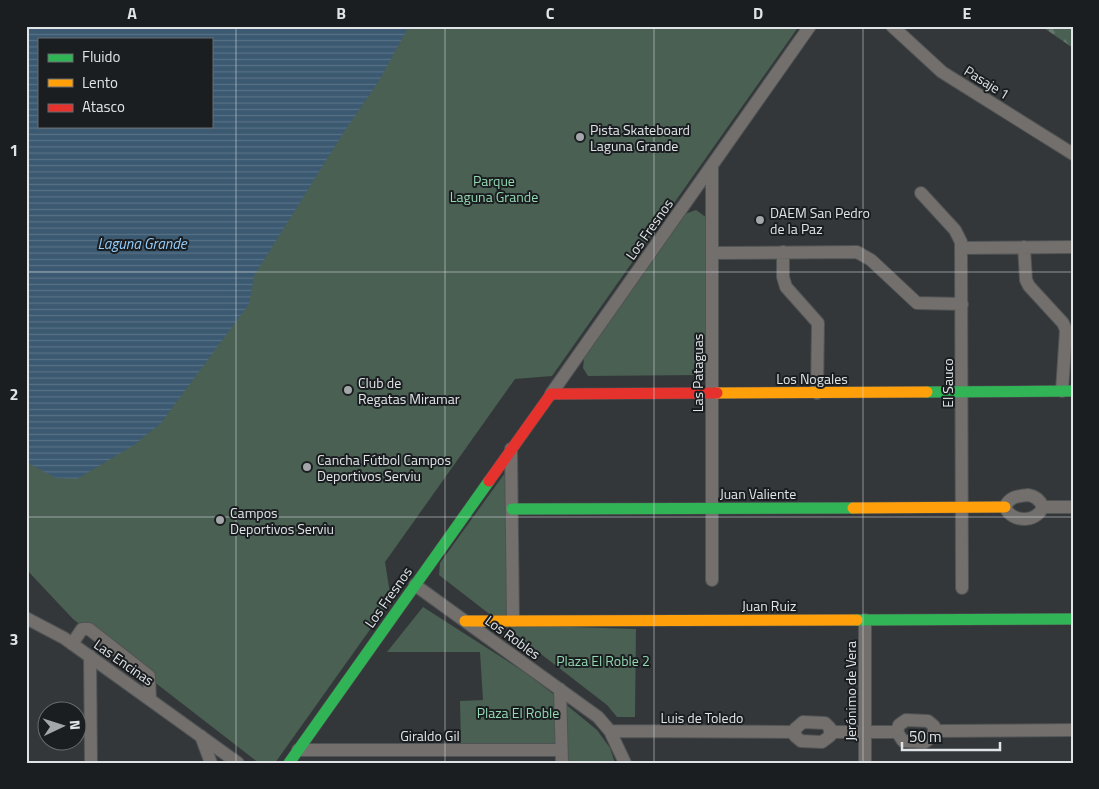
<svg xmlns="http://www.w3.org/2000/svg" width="1099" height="789" font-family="'Titillium Web',sans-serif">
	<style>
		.green { fill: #496053; fill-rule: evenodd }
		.forest { fill: url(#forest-firs) }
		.water { fill: url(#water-rules); fill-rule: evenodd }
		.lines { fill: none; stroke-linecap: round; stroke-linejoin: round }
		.street-casing { stroke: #505354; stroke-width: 14 }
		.fast-casing { stroke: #505354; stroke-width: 12 }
		.slow-casing { stroke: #505354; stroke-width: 12 }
		.jam-casing { stroke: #505354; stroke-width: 12 }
		.street { stroke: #726f6d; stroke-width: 12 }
		.fast { stroke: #30b455; stroke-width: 11 }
		.slow { stroke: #ff9f0a; stroke-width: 11 }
		.jam { stroke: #e5322d; stroke-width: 11 }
		.grid { fill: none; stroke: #e0e4e7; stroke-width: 1; stroke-opacity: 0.55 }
		.poi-dot { fill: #a4a7aa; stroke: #1b1e20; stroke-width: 2 }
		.labels { text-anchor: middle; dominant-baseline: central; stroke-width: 4; stroke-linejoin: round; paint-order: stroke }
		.street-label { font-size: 14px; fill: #e0e4e7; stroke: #1b1e20 }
		.poi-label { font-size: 14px; fill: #e0e4e7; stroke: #1b1e20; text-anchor: start }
		.park-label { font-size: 14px; fill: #93d8b1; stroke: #1b1e20 }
		.water-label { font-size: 15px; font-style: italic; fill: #95cdfc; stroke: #1b1e20 }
		.neatline { fill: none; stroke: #e0e4e7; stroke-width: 2 }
		.grid-label { font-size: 16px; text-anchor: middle; font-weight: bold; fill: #e0e4e7 }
	</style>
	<defs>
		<pattern id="forest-firs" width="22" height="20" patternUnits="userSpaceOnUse" patternTransform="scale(1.25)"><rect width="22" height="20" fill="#496053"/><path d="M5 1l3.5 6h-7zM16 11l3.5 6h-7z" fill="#63776c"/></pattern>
		<pattern id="water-rules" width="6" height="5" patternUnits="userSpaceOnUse" patternTransform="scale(1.25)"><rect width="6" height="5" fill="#3b5971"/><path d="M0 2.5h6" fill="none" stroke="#577185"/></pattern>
	</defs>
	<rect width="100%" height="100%" fill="#343739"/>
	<path class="green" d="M26 26H799L552 376 515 379 385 562 391 600 275 763H259L73 619 26 569ZM39 39H211V126H39Z
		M696 210 707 218V371L701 375 588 376 583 368 584 358 685 214Z
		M510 466V625L636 629 635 717H617L607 705 439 575 440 563Z
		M423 607 526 673 552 693 597 730 610 748 615 763H565V750L461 746 460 701 483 700 480 652H387Z"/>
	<path class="forest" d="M1041 26H1073V48Z"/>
	<path class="water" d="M26 26H409L380 79 342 135 254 276 249 304 161 423 134 445 77 479 56 478 26 462ZM39 39H211V126H39Z"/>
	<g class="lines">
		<g class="street-casing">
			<path id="street" d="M892 26 942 72 1073 154
				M712 167V580
				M921 193 955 230 961 242 962 588
				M1024 247 1026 280 1029 286 1063 323 1066 330 1062 391
				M961 248 1073 247
				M783 252V277L786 287 818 323 817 393
				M712 253 857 252 871 260 917 303 962 304
				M551 394 810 26
				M511 449 513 621
				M1028 495C1035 496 1040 500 1043 507 1036 523 1012 523 1005 507 1009 497 1017 496 1028 495Z
				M1043 507H1073
				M415 585 598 717 610 731 625 763
				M26 618 64 638 238 763
				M865 620V763
				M72 644 82 629H89L149 676 150 699
				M90 656 91 763
				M560 689 562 763
				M906 720 928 721 934 726V735L925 742 903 741 897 732 899 725Z
				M803 722 825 723 830 728V736L822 742 801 741 795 736V729Z
				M610 731 794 732
				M935 731 1073 730
				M831 732H897
				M201 736 211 763
				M298 750H561"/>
		</g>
		<g class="fast-casing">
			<path id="fast" d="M927 392 1073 391
				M512 509 853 508
				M857 620 1073 619
				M289 763 489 481"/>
		</g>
		<g class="slow-casing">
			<path id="slow" d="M717 393 927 392
				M853 508 1005 507
				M465 621 857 620"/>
		</g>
		<g class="jam-casing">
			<path id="jam" d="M489 481 551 394 717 393"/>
		</g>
		<use href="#street" class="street"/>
		<use href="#fast" class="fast"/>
		<use href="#slow" class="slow"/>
		<use href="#jam" class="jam"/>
	</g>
	<path class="grid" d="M236 26V763M445 26V763M654 26V763M863 26V763M26 272H1073M26 517H1073"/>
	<g class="poi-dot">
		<circle cx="580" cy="137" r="5"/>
		<circle cx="760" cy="220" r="5"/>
		<circle cx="348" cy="390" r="5"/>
		<circle cx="307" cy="467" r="5"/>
		<circle cx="220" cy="520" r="5"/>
	</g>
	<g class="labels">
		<g class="street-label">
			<text transform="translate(987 82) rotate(32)">Pasaje 1</text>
			<text transform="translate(649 229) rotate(-55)">Los Fresnos</text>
			<text transform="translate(697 373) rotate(-90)">Las Pataguas</text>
			<text x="812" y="378">Los Nogales</text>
			<text transform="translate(947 383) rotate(-90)">El Sauco</text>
			<text x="758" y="493">Juan Valiente</text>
			<text transform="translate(388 597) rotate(-55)">Los Fresnos</text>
			<text x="769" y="605">Juan Ruiz</text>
			<text transform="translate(513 637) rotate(36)">Los Robles</text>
			<text transform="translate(124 662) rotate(35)">Las Encinas</text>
			<text transform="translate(850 691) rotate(-90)">Jerónimo de Vera</text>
			<text x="702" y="717">Luis de Toledo</text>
			<text x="430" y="735">Giraldo Gil</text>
		</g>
		<g class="poi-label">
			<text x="590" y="129">Pista Skateboard<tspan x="590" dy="16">Laguna Grande</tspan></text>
			<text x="770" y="212">DAEM San Pedro<tspan x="770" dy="16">de la Paz</tspan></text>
			<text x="358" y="382">Club de<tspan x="358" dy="16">Regatas Miramar</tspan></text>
			<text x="317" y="459">Cancha Fútbol Campos<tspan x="317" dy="16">Deportivos Serviu</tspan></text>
			<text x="230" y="512">Campos<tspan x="230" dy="16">Deportivos Serviu</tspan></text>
		</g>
		<g class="park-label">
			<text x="494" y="180">Parque<tspan x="494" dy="16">Laguna Grande</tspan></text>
			<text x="603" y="660">Plaza El Roble 2</text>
			<text x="518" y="712">Plaza El Roble</text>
		</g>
		<g class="water-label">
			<text x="142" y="243">Laguna Grande</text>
		</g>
	</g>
	<rect width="1099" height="789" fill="none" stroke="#1b1e20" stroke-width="55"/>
	<rect x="38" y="38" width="175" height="90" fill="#1b1e20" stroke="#6a6d70"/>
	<rect x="48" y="54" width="25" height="8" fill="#30b455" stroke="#6a6d70"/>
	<text x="82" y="62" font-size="15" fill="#e0e4e7">Fluido</text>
	<rect x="48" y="79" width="25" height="8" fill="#ff9f0a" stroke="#6a6d70"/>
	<text x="82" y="88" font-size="15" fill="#e0e4e7">Lento</text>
	<rect x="48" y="104" width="25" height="8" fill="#e5322d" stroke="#6a6d70"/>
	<text x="82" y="112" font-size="15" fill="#e0e4e7">Atasco</text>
	<g transform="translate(62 726) rotate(86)"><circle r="24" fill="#1b1e20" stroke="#6a6d70"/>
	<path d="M0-4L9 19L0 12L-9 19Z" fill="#a4a7aa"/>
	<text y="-8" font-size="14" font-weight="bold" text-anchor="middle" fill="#e0e4e7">N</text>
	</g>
	<path d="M902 742v8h98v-8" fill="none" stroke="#e0e4e7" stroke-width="2.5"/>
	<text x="909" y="742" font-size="15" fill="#e0e4e7" stroke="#1b1e20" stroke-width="4" paint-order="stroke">50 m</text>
	<rect x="28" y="28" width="1044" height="734" class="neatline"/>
	<g class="grid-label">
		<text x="132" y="19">A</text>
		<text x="341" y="19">B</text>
		<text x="550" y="19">C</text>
		<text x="758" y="19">D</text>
		<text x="967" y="19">E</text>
		<text x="14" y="156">1</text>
		<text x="14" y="400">2</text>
		<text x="14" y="645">3</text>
	</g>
</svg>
